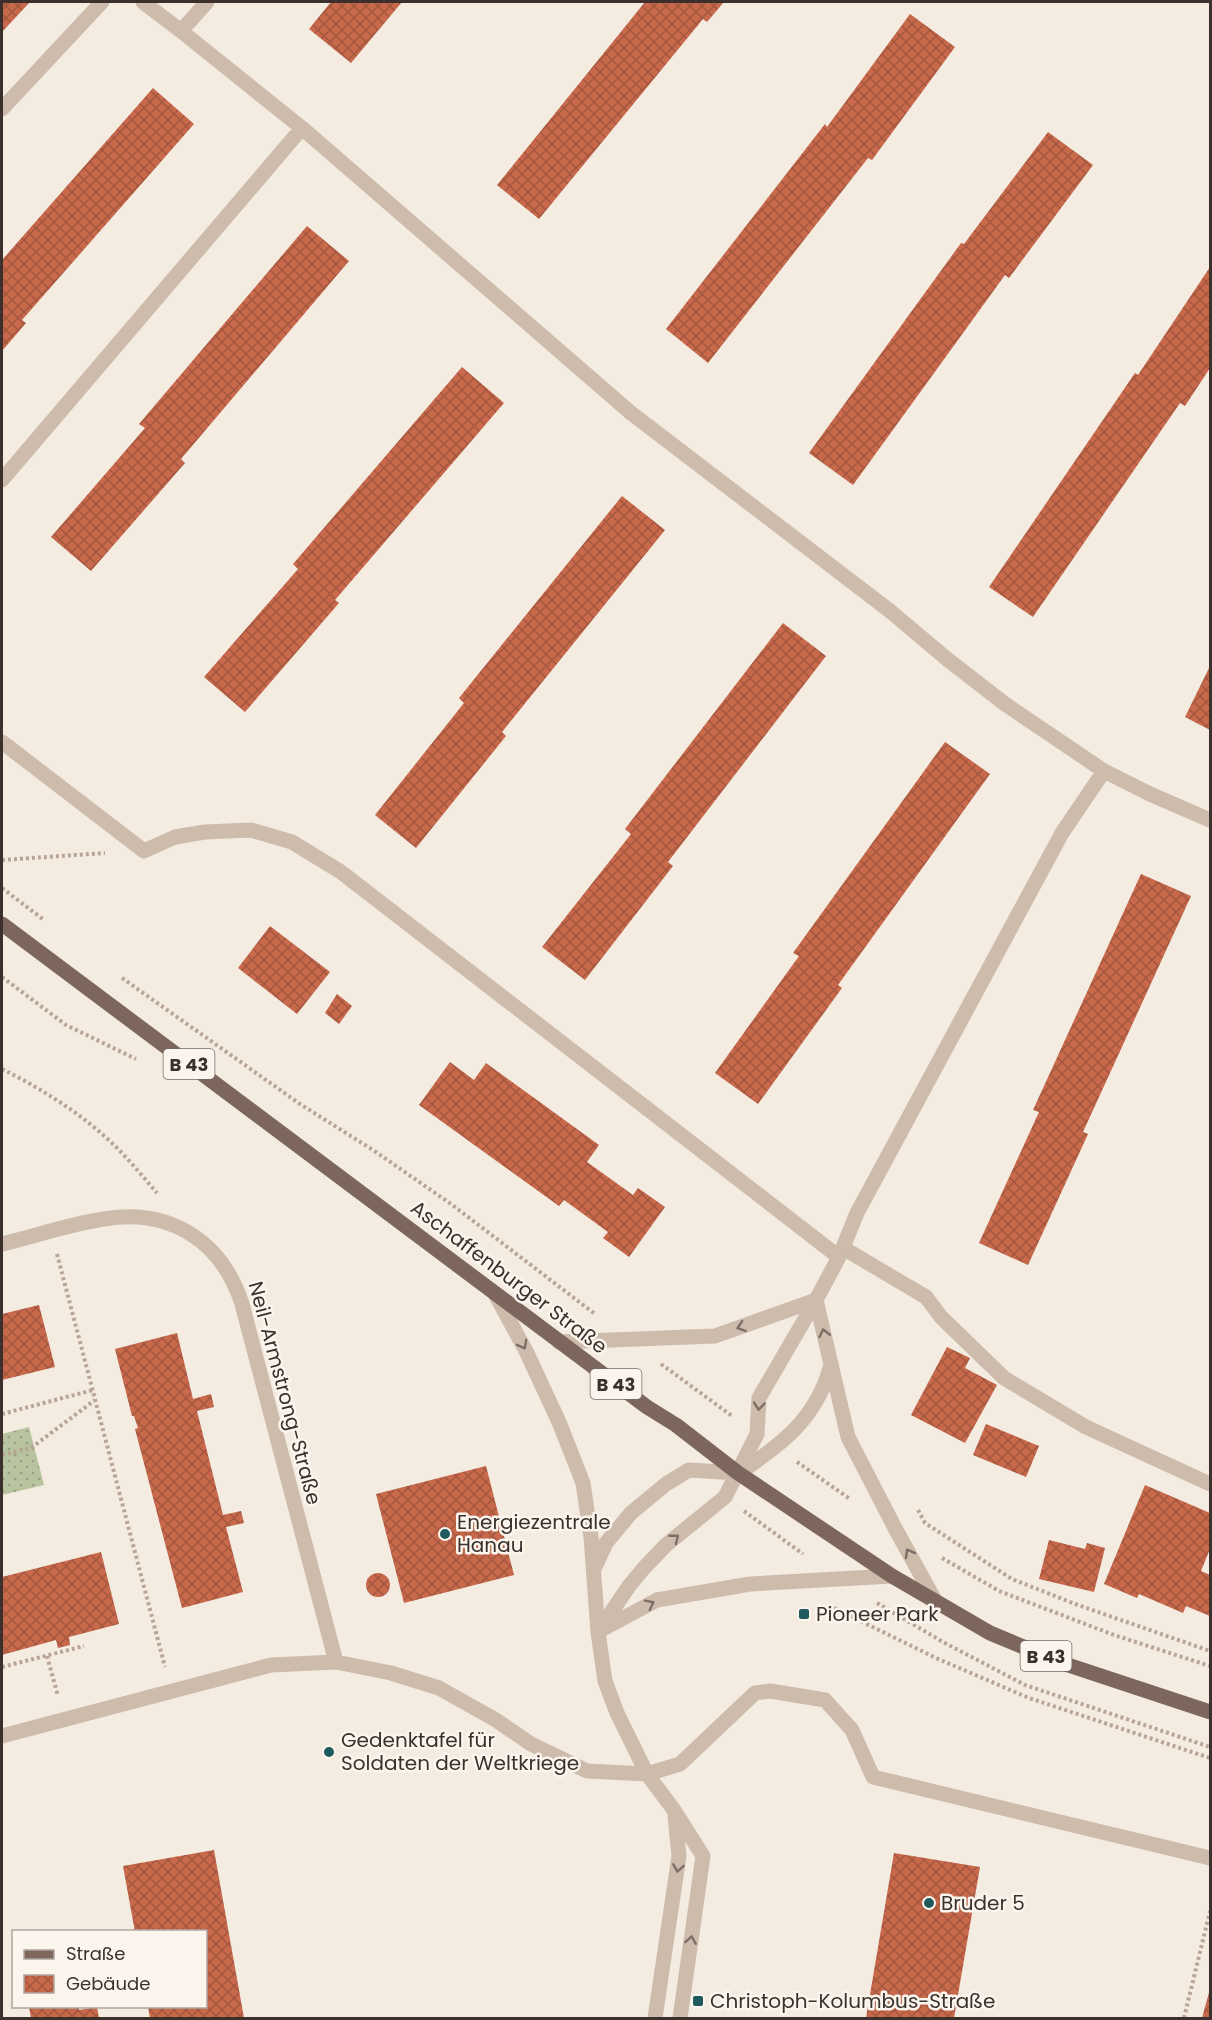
<svg xmlns="http://www.w3.org/2000/svg" width="1212" height="2020" font-family="Poppins,sans-serif">
	<style>
		.park { fill: url(#park-dots) }
		.building { fill: url(#building-cross-hatch) }
		.lines { fill: none; stroke-linecap: round; stroke-linejoin: round }
		.path { stroke: #b9a596; stroke-width: 4; stroke-dasharray: 3 3; stroke-linecap: butt }
		.service { stroke: #cdbbac; stroke-width: 15 }
		.minor { stroke: #cdbbac; stroke-width: 15 }
		.primary { stroke: #7d675c; stroke-width: 15 }
		.oneway { stroke: #7d6f65 }
		.poi-dot { fill: #1f5a5e; stroke: #fbf5ee; stroke-width: 2 }
		.labels { text-anchor: middle; dominant-baseline: central; stroke-width: 5; stroke-linejoin: round; paint-order: stroke }
		.shield { fill: #fbf5ee; stroke: #756b66; stroke-width: 1.5 }
		.shield-label { font-size: 18px; font-weight: bold; fill: #3b302b }
		.street-label { font-size: 20px; fill: #3b302b; stroke: #fbf5ee }
		.poi-label { font-size: 20px; fill: #3b302b; stroke: #fbf5ee; text-anchor: start }
	</style>
	<defs>
		<pattern id="park-dots" width="8" height="8" patternUnits="userSpaceOnUse" patternTransform="scale(1.5)"><rect width="8" height="8" fill="#b8c4a0"/><path d="M2 2h.1M6 6h.1" fill="none" stroke="#97a083" stroke-width="1.8" stroke-linecap="round"/></pattern>
		<pattern id="building-cross-hatch" width="8" height="8" patternUnits="userSpaceOnUse" patternTransform="scale(1.5)"><rect width="8" height="8" fill="#c8694b"/><path d="M0 0l8 8M0 8l8-8" fill="none" stroke="#a4573f"/></pattern>
	</defs>
	<rect width="100%" height="100%" fill="#f4ebe1"/>
	<path class="park" d="M29 1427 44 1485 2 1495V1434Z"/>
	<path class="building" d="M2 2H30L2 32Z
		M331 2H402L351 63 309 29Z
		M645 2H724L707 22 703 19 539 219 497 185Z
		M910 14 955 47 872 160 868 158 708 363 666 329 825 124 827 127Z
		M153 88 194 124 22 320 26 323 2 351V260Z
		M1048 132 1093 165 1009 278 1005 275 853 485 809 453 961 243 964 244Z
		M307 226 349 261 181 459 185 463 91 571 51 537 145 428 139 424Z
		M1210 267V368L1185 406 1180 403 1033 617 989 587 1135 373 1138 375Z
		M462 367 504 403 335 600 339 603 245 712 204 677 298 569 293 564Z
		M622 496 665 530 502 732 506 736 416 848 375 815 464 703 459 698Z
		M783 623 826 656 668 862 673 866 585 980 542 947 631 834 625 829Z
		M1210 666V730L1185 717Z
		M945 742 990 774 838 985 842 988 758 1104 715 1073 799 956 793 953Z
		M1141 874 1191 896 1083 1132 1088 1134 1028 1265 979 1243 1039 1112 1033 1110Z
		M270 926 330 972 297 1014 238 968Z
		M337 994 352 1006 339 1024 325 1013Z
		M450 1062 474 1080 486 1063 599 1145 587 1162 633 1195 638 1188 665 1207 629 1257 603 1238 608 1232 564 1200 559 1206 419 1105Z
		M39 1305 55 1367 2 1380V1314Z
		M177 1333 193 1399 211 1394 214 1407 197 1411 223 1515 241 1511 244 1523 226 1527 243 1592 182 1608 135 1429 138 1428 134 1416H132L115 1349Z
		M947 1347 970 1358 965 1368 997 1385 965 1443 911 1415Z
		M986 1424 1039 1446 1026 1477 973 1455Z
		M486 1466 514 1575 404 1603 376 1494Z
		M1145 1485 1210 1513V1549L1201 1571 1210 1575V1616L1186 1606 1183 1613 1139 1594 1137 1598 1104 1584Z
		M1049 1540 1085 1549 1087 1543 1105 1548 1094 1592 1039 1579Z
		M101 1552 119 1624 69 1637 70 1645 58 1648 56 1640 2 1655V1577Z
		M366 1585a12 12 0 1 1 24 0a12 12 0 1 1-24 0Z
		M214 1850 244 2018H150L148 2007H206V1932H135L123 1866Z
		M894 1853 980 1867 954 2018H866Z
		M1210 1989V2018H1202Z
		M29 2007H79V2010L97 2007 99 2018H31Z"/>
	<g class="lines">
		<path class="path" d="M2 860 105 853
			M2 888 44 920
			M2 977 66 1025 136 1059
			M122 978 300 1104 373 1150 451 1204 595 1314
			M2 1069C42 1089 84 1115 117 1148 131 1162 144 1178 157 1193
			M57 1254 165 1667
			M661 1364 732 1416
			M2 1414 93 1390
			M2 1455 31 1448 95 1400
			M797 1462 850 1499
			M918 1510 925 1523 1012 1579 1075 1604 1210 1651
			M744 1511 803 1554
			M942 1558 999 1591 1114 1635 1210 1666
			M877 1603 943 1642 1025 1685 1210 1747
			M828 1608H834L936 1658 1029 1698 1210 1758
			M47 1656 58 1696
			M2 1667 84 1646
			M1184 2018 1210 1911"/>
		<path class="service" d="M843 1248 926 1297 941 1317 1004 1378 1086 1427 1210 1484"/>
		<path class="minor" d="M143 2 181 31
			M2 109 102 2
			M302 128 631 413 890 611 947 659 1005 704 1104 771
			M2 480 302 128 181 31 207 2
			M2 742 144 851 175 837 205 832 251 830 292 842 341 872 839 1257
			M2 1244C35 1236 70 1224 104 1219 170 1208 222 1241 242 1304L336 1662
			M495 1294 526 1351 559 1422 583 1483 591 1537 598 1632 605 1681 617 1713 647 1774 674 1810 703 1856 680 2018
			M816 1300 848 1437 896 1530 937 1604
			M559 1342 715 1336 816 1300
			M741 1472C783 1442 815 1420 830 1368
			M594 1569 606 1543 631 1513 666 1484 689 1470 738 1473
			M601 1630 657 1600 750 1584 892 1576
			M598 1632 629 1586 644 1568 666 1545 725 1497 757 1434 759 1398 816 1300 839 1257 857 1213 1062 833 1104 771 1150 794 1210 820
			M2 1736 271 1665 336 1662 391 1673 439 1688 496 1720 531 1744 587 1771 647 1774 680 1764 755 1693 770 1691 825 1700 852 1730 873 1777 1210 1858
			M655 2018 679 1856 675 1816"/>
		<path class="primary" d="M2 924 647 1407 676 1425 738 1473 892 1576 990 1633 1062 1663 1210 1712"/>
	</g>
	<defs><path id="oneway-chevron" d="M-2-3.5L2.5 0L-2 3.5" fill="none" stroke-width="1.6" stroke-linecap="round" stroke-linejoin="round" transform="scale(1.5)"/></defs>
	<g class="oneway">
		<use href="#oneway-chevron" transform="translate(741 1327) rotate(161)"/>
		<use href="#oneway-chevron" transform="translate(824 1333) rotate(-103)"/>
		<use href="#oneway-chevron" transform="translate(523 1345) rotate(62)"/>
		<use href="#oneway-chevron" transform="translate(759 1406) rotate(95)"/>
		<use href="#oneway-chevron" transform="translate(675 1538) rotate(-38)"/>
		<use href="#oneway-chevron" transform="translate(909 1553) rotate(-119)"/>
		<use href="#oneway-chevron" transform="translate(650 1604) rotate(-27)"/>
		<use href="#oneway-chevron" transform="translate(678 1868) rotate(99)"/>
		<use href="#oneway-chevron" transform="translate(691 1940) rotate(-81)"/>
	</g>
	<g class="poi-dot">
		<circle cx="445" cy="1534" r="6"/>
		<rect x="798" y="1608" width="12" height="12" rx="3"/>
		<circle cx="329" cy="1752" r="6"/>
		<circle cx="929" cy="1903" r="6"/>
		<rect x="692" y="1995" width="12" height="12" rx="3"/>
	</g>
	<g class="labels">
		<g class="shield">
			<rect x="163.5" y="1049" width="51" height="30" rx="4.5"/>
			<rect x="590.5" y="1369" width="51" height="30" rx="4.5"/>
			<rect x="1020.5" y="1641" width="51" height="30" rx="4.5"/>
		</g>
		<g class="shield-label">
			<text x="189" y="1064">B 43</text>
			<text x="616" y="1384">B 43</text>
			<text x="1046" y="1656">B 43</text>
		</g>
		<g class="street-label">
			<text transform="translate(509 1277) rotate(37)">Aschaffenburger Straße</text>
			<text transform="translate(285 1393) rotate(75)">Neil-Armstrong-Straße</text>
		</g>
		<g class="poi-label">
			<text x="457" y="1522">Energiezentrale<tspan x="457" dy="23">Hanau</tspan></text>
			<text x="816" y="1614">Pioneer Park</text>
			<text x="341" y="1740">Gedenktafel für<tspan x="341" dy="23">Soldaten der Weltkriege</tspan></text>
			<text x="941" y="1903">Bruder 5</text>
			<text x="710" y="2001">Christoph-Kolumbus-Straße</text>
		</g>
	</g>
	<rect width="1212" height="2020" fill="none" stroke="#3b302b" stroke-width="6"/>
	<rect x="12" y="1930" width="195" height="78" fill="#fbf5ee" stroke="#aea6a0" stroke-width="1.5"/>
	<rect x="24" y="1950" width="30" height="9" fill="#7d675c" stroke="#aea6a0" stroke-width="1.5"/>
	<text x="66" y="1960" font-size="18" fill="#3b302b">Straße</text>
	<rect x="24" y="1975" width="30" height="18" fill="url(#building-cross-hatch)" stroke="#aea6a0" stroke-width="1.5"/>
	<text x="66" y="1990" font-size="18" fill="#3b302b">Gebäude</text>
</svg>
